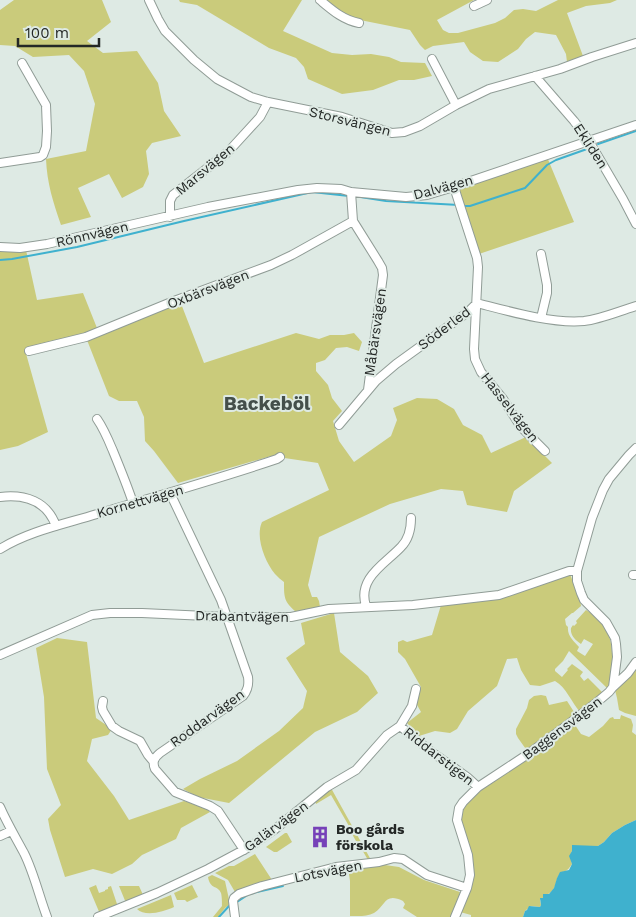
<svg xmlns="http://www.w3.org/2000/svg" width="636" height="917" font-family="'Work Sans',sans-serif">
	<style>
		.green { fill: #cacb7b }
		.water { fill: #3fb1ce }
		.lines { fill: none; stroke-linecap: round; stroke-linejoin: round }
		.stream { stroke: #3fb1ce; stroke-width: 2 }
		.minor-casing { stroke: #909c96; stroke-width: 10 }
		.minor { stroke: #fff; stroke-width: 8 }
		.labels { text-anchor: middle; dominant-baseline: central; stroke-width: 4; stroke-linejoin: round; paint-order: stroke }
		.street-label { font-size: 14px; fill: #242826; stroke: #deeae4 }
		.poi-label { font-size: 14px; font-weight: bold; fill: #242826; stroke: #deeae4; text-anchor: start }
		.district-label { font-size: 19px; font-weight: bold; fill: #444f4a; stroke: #deeae4 }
	</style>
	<rect width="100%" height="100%" fill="#deeae4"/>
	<path class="green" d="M14 0H102L111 22 87 41 103 53 137 51 158 83 164 111 181 136 152 143 146 151 149 174 143 187 122 198 109 174 78 188 91 217 61 225C53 202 47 183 46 159L86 151 95 104 84 71 69 55 33 57 15 46 0 45V10Z
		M179 0H302L283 31 332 53 352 55 371 54 389 57 401 62 425 63 432 76 414 80H399L373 90 342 94 308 79 304 67 296 58 269 48 197 5 180 2Z
		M325 0H474L437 20 443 30 449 33H458L495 23 505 18 514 10 523 9 536 11 558 0H617L610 3 586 6 567 13 583 56 576 60 567 62 566 54 556 35 535 32 526 39 518 49 498 62 483 61 470 52 464 42 433 46 425 50 420 45 410 30 350 18 334 8Z
		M547 157 574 222 479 254 456 187Z
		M0 250H26L37 300 83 293 97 328 82 335 25 350 48 432 18 446 0 450Z
		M180 301 204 363 296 333 319 339 330 335H344L354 333 362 342 359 351 347 347 336 348 325 360 316 363V371L328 385 332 398 342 411 333 421 339 441 354 462 391 436 397 420 393 408 417 398 437 399 454 409 463 425 482 435 491 453 526 437 552 463 514 491 507 512 467 505 463 491 441 489 390 504 319 537 308 585 312 597H317L319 601 320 607 309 611 296 612C284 601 284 598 284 582 281 580 278 577 275 574 265 562 255 537 262 522L329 490 318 463 271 456 178 483 154 451 145 441 144 417 137 401H119L109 396 87 340Z
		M570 574 580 600 581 606 573 613H572L565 619 566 625 568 627C567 636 574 641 579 647L577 651 585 656 593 644 584 639 581 644C575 640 570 635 571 628L573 625 574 626 577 623 576 621 586 610C618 628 614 658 608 689L569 651 563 661 555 669V671L562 677 568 670 567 669 572 664 583 672 580 676 584 681 588 678 603 693 580 712C572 703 566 687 555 681L540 686 530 685 521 670 517 658 507 659 497 686 468 711 457 729 450 733 435 731 419 736 407 723 421 712 416 703 421 687 405 659 398 652V642L403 640 407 642 432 635 441 605 488 600 510 596Z
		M334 613 340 652 368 676 378 693 357 712 315 732 229 803 198 797 183 789 200 779 237 761 279 731 303 708 307 691 286 658 305 644 301 623Z
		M57 638 87 642 96 718 112 729 108 735 92 739 87 761 114 796 129 820 184 801 204 807 210 812 181 828 176 839 142 855 132 864 112 874 93 869 65 877 50 830 48 819 61 805 47 769 44 697 36 648Z
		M636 665V716L625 713 619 710 617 698 615 690Z
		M541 695 546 696 549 705 567 701 576 715 528 752 518 738 516 734V729L527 708 529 700 534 696Z
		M621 715 631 719 633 725 632 732 636 735V820L625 825 612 833 604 842 598 846H585L572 851 570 856 572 864C566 873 567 869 560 874 556 878 557 882 555 886 553 892 545 896 540 900L541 905 540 907 531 906 525 911 523 917H471V915L460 912 472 879 459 819 462 808 480 788 570 726 575 725 581 734 589 737 603 726 610 718 613 717 614 719H620Z
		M331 788 371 860H368L357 841H356L352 834 353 833 331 795 316 804 315 800Z
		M285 833H287L292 842 277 852H274L266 847Z
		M255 854 272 880 235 892 228 880 215 873 229 866H234Z
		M378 864 399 867 424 880 460 892 456 909 453 917H417L403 908 405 904 403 901C384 892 386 906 374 913 367 917 357 916 350 916V881L348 867Z
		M212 875 225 881 230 904 225 908 218 917H213L222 906C222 903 222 897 221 893 218 885 210 890 208 877Z
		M96 885 99 893 105 891V890L108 889V887L111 886 118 907 100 914 89 888Z
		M192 885 198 897 187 902 185 900H177L174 893Z
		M119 886H139L144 897 126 903Z
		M171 895 174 907C163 912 145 917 137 909Z"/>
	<path class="water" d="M636 820V917H523L525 911 527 910 529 906 540 907 541 905 540 898H543V894H549L554 888 557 878 560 872 569 870 572 864 569 856 572 851V845L598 846 604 842 612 833 625 825Z"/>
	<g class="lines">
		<path class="stream" d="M598 144 636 131
			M354 196 386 201 459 205
			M463 206H470L525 188 547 165 556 160 587 149
			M0 260 12 259 77 247 184 221 312 192 349 196
			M237 902 249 894 283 886
			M219 917 229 906"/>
		<g class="minor-casing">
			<path id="minor" d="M149 0 158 19 165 31 194 60 217 79 251 97 268 102 342 117 392 133 404 132 420 126 456 105 489 89 560 69 592 57 636 43
				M320 0C332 10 343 20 359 23
				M474 6 487 0
				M432 59 456 105
				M535 76 574 121 589 141 623 199 636 224
				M0 163 40 157 43 155 46 147 47 131 46 105 22 63
				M454 187 477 258 478 267 474 349 475 359 481 372 503 399 521 427 545 451
				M170 217V201L173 195 228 152 260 117 268 102
				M353 221 378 261 382 268 383 275 368 390
				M0 247 20 248 47 244 208 207 298 190 317 188 341 189 351 192 406 197 427 195 447 189 636 125
				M541 254 547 285V293L541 318
				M29 351 86 337 174 301 271 265 292 255 353 221 351 192
				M97 419C104 429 108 439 113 451 120 468 127 485 133 503
				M339 425 376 381 396 364 468 312 477 303C508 311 552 324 584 321 601 319 619 311 636 306
				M170 493 221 600 248 677C249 685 248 690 243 696L160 753C154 758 152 762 155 769L175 792 210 806 218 811 244 850
				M0 497C25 494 47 501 56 526
				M0 549C29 531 65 524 97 514 157 496 218 479 277 459L280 457
				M633 575H636
				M366 606C357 578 385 564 401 547 409 539 411 528 411 518
				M0 655 92 615 110 613H142L228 617H291L329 609 413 605 499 595 569 571H577
				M613 687 628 673 636 662
				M103 701 102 707 103 711 112 726 119 731 140 741 148 755 153 761
				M400 726 433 753 467 777 478 787
				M0 807C7 823 16 838 24 853 34 873 39 896 47 917
				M0 836 11 831
				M98 917 157 893 208 869 251 846 274 830 327 787 356 770 387 735 400 726 412 706 416 689
				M235 917 233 901 234 898 239 894 262 886 336 867 379 862 394 858 403 859 427 875 467 888
				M455 917 467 888 470 875 468 855 457 820 459 808 463 802 478 787 528 754 562 729 596 703 609 692 613 687 617 657 616 644 615 638 606 622 584 600 581 593 577 581V571L592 518 603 490 609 479 629 455 636 448"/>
		</g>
		<use href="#minor" class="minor"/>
	</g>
	<defs>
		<g id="building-bare" transform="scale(1.725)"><path d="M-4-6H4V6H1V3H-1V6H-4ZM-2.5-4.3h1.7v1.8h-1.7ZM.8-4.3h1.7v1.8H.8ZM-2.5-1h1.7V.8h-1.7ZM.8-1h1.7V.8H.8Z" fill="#7641b8" stroke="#deeae4" stroke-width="2.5" paint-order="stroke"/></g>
	</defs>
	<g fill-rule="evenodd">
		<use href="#building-bare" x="320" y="837"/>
	</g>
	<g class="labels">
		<g class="street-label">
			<text transform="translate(350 121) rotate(14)">Storsvängen</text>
			<text transform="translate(591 146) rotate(57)">Ekliden</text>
			<text transform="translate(205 169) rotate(-40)">Marsvägen</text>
			<text transform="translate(443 187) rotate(-15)">Dalvägen</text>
			<text transform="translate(92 234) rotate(-13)">Rönnvägen</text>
			<text transform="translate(208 289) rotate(-21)">Oxbärsvägen</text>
			<text transform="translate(444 328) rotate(-37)">Söderled</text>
			<text transform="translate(375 332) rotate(-82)">Måbärsvägen</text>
			<text transform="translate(510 407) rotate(52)">Hasselvägen</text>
			<text transform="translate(140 501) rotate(-16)">Kornettvägen</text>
			<text transform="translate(242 616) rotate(1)">Drabantvägen</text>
			<text transform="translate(207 718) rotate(-36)">Roddarvägen</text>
			<text transform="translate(562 728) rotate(-37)">Baggensvägen</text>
			<text transform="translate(439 756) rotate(38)">Riddarstigen</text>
			<text transform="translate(276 826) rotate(-36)">Galärvägen</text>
			<text transform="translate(328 871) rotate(-11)">Lotsvägen</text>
		</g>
		<g class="poi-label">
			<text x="336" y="829">Boo gårds<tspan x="336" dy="16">förskola</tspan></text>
		</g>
		<g class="district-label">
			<text x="267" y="403">Backeböl</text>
		</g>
	</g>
	<path d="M18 38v8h81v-8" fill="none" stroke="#242826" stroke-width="2.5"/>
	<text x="25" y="38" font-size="15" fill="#242826" stroke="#deeae4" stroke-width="4" paint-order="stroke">100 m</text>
</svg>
